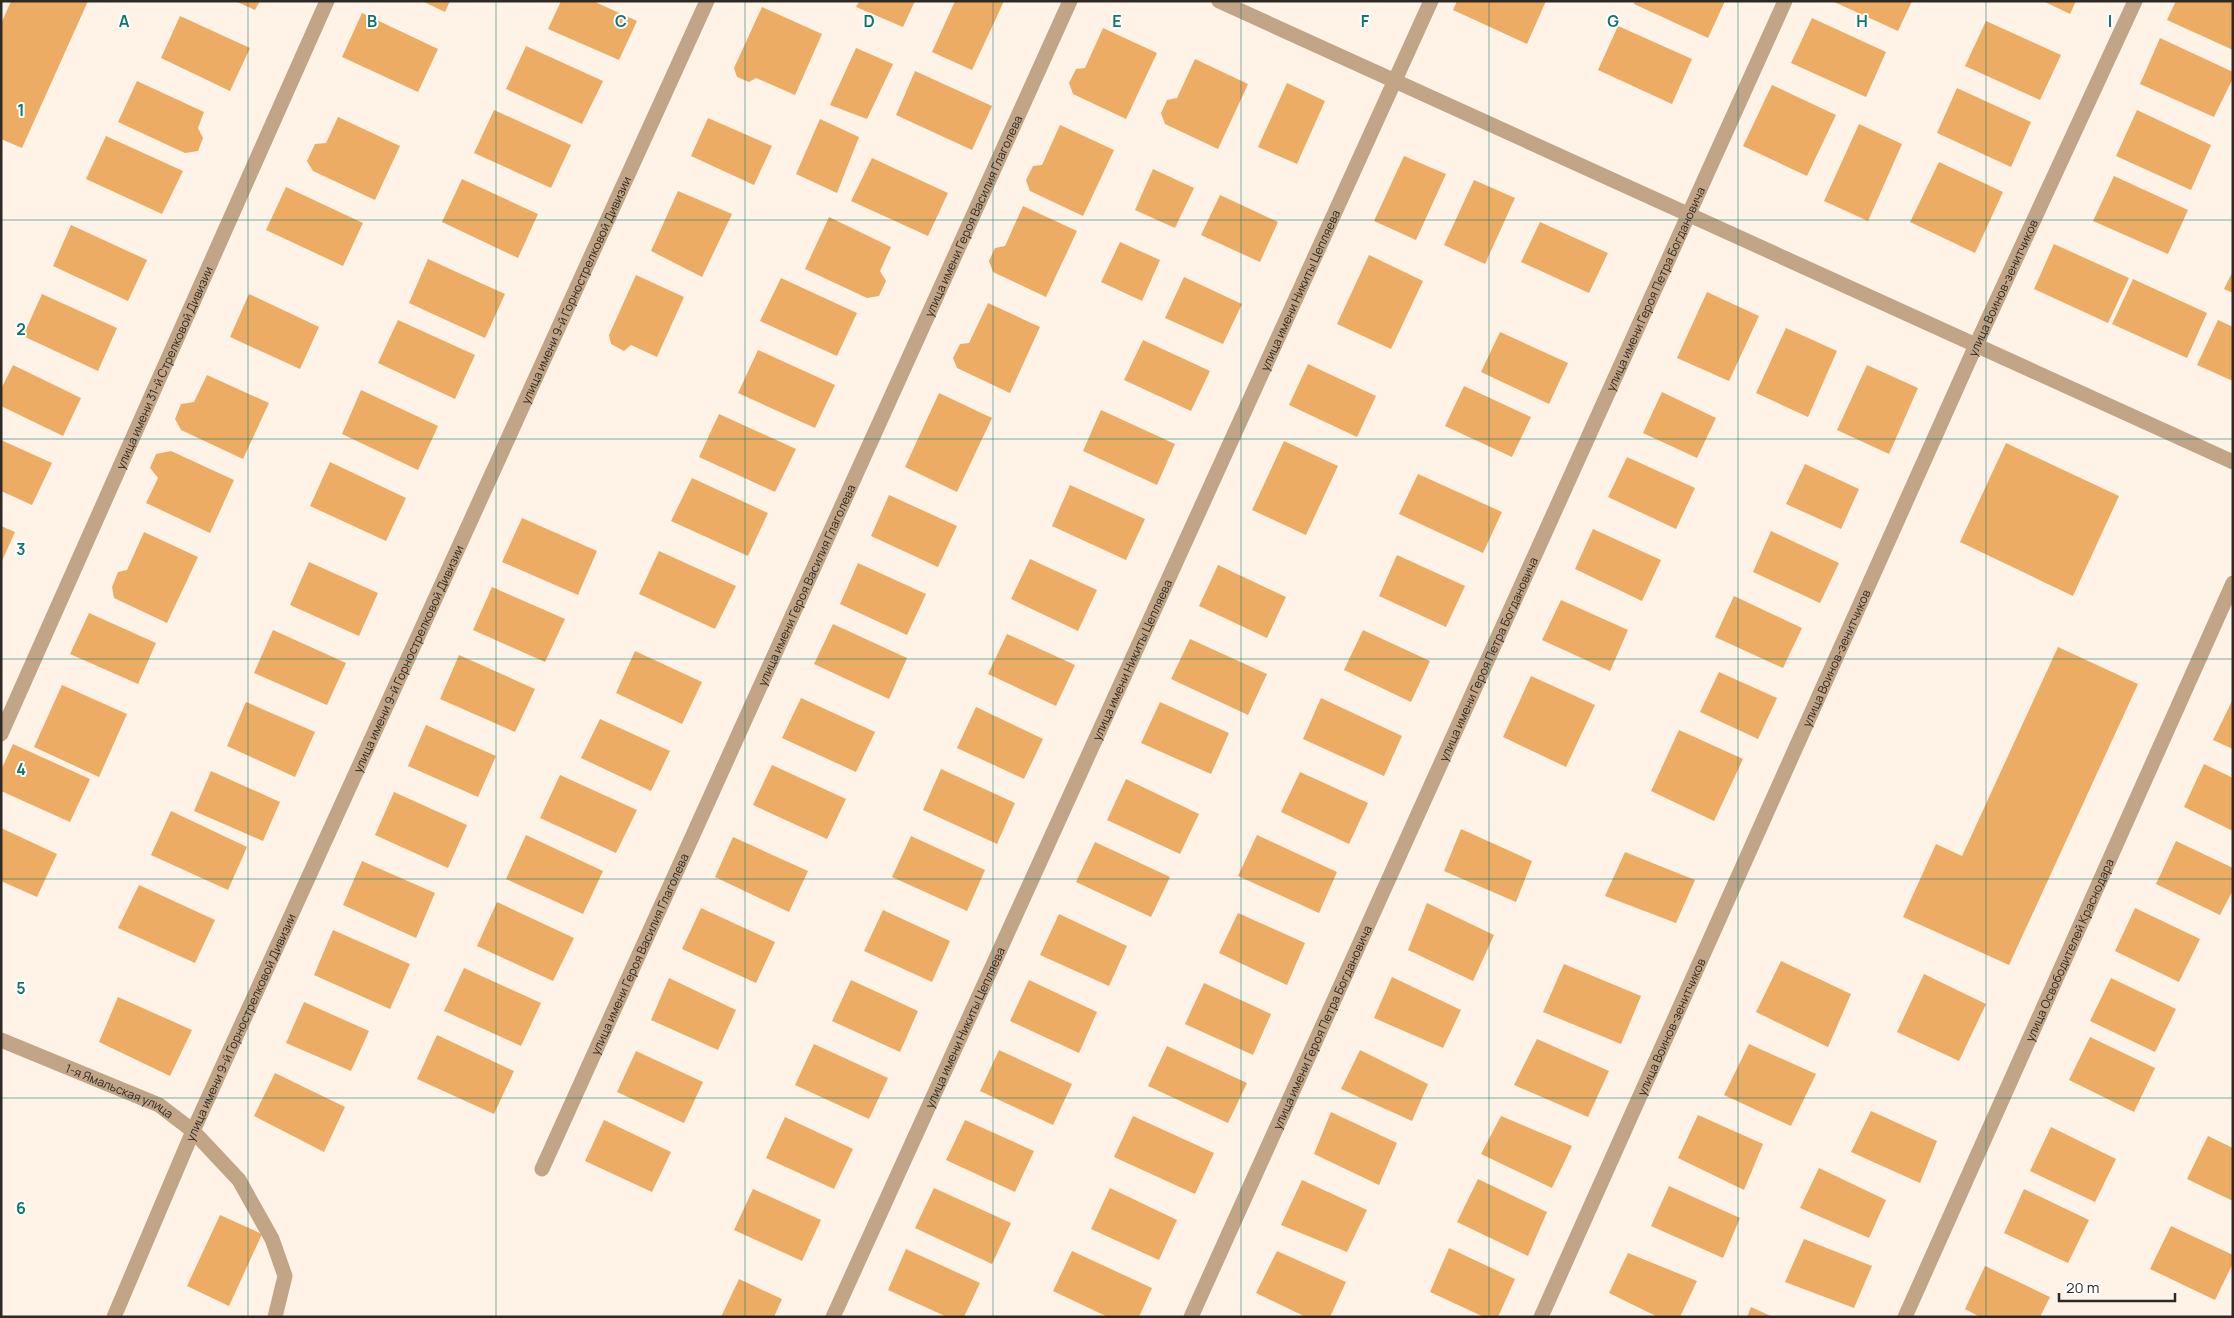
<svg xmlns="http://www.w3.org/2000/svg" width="2234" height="1318" font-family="Manrope,sans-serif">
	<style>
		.building { fill: #edac64 }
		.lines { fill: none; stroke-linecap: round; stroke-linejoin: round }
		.minor { stroke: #c2a587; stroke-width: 15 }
		.grid { fill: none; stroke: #0f766e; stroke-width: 1; stroke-opacity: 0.55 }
		.labels { text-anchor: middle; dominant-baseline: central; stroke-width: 4; stroke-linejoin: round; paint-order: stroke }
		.street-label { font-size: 12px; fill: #2d2925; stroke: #fff }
		.grid-label { font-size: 16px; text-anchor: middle; font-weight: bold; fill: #0f766e; stroke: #fff; stroke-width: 4; stroke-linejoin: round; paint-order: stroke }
	</style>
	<rect width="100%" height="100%" fill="#fff3e8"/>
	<path class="building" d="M11 1H88L22 148 1 139V24Z
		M235 1H260L255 10Z
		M422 1H450L445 12Z
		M561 1H593L637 21 619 60 548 29Z
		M859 1H915L903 27 856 7Z
		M955 1H1004L972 70 932 52Z
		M1457 1H1546L1527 44 1453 10Z
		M1635 1H1725L1708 38 1634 4Z
		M1832 1H1912L1898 31Z
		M2043 1H2076L2070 14Z
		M2176 1H2233V50L2167 20Z
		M762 7 822 34 795 95 756 78 749 82 737 77 734 68Z
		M362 13 438 49 418 92 342 57Z
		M180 16 250 48 230 91 161 58Z
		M1812 18 1886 52 1866 97 1791 63Z
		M1986 21 2061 55 2040 100 1965 66Z
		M1618 26 1692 59 1672 104 1598 70Z
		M1103 28 1157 53 1126 119 1073 94 1069 83 1076 69 1085 68Z
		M2160 38 2233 72V78L2214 117 2140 84Z
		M526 46 603 81 582 124 506 89Z
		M856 48 893 64 867 119 830 105Z
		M1195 59 1248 84 1218 149 1165 124 1161 113 1167 100 1177 98Z
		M915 71 992 106 972 150 896 115Z
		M137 81 204 112 198 128 203 138 198 151 185 153 118 122Z
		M1287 83 1325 101 1297 164 1258 147Z
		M1772 85 1836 115 1807 176 1743 146Z
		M1957 88 2031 122 2011 167 1937 133Z
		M494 110 571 145 551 188 474 153Z
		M2137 110 2211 145 2191 190 2116 156Z
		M338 117 400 146 375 200 313 171 307 161 315 144 326 143Z
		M708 118 772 146 754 185 691 156Z
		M820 119 859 137 837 193 796 174Z
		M1859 124 1902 144 1868 221 1824 201Z
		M1060 125 1114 150 1083 216 1030 191 1026 180 1033 166 1042 165Z
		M106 136 183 171 162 214 86 179Z
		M1404 156 1446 174 1416 240 1374 221Z
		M872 158 948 193 928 236 851 201Z
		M1939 162 2003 192 1975 253 1910 222Z
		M1153 169 1194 188 1175 228 1135 210Z
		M2114 176 2188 210 2168 254 2093 221Z
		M462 179 538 214 518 258 442 222Z
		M1474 180 1515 198 1485 264 1444 245Z
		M286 187 363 223 343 266 266 230Z
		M678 191 732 214 702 277 651 251Z
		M1220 195 1278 222 1260 262 1201 235Z
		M1023 206 1077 231 1046 297 993 272 989 261 995 248 1005 246Z
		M829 217 891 247 880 271 886 281 879 296 867 298 805 269Z
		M1540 222 1608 253 1589 293 1521 262Z
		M71 225 147 260 128 301 53 266Z
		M1120 242 1160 260 1142 301 1101 282Z
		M2054 244 2129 278 2108 323 2034 289Z
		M1369 255 1423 281 1391 349 1337 324Z
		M428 259 505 294 485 338 409 303Z
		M2233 271V293L2224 289Z
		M636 275 684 297 657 357 631 345 624 351 611 344 609 335Z
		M1184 277 1242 304 1223 344 1165 318Z
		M781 278 857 313 837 356 760 321Z
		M2133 279 2207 313 2187 358 2112 324Z
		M1707 292 1759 316 1729 381 1677 358Z
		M42 294 117 328 98 371 23 336Z
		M249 294 319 327 300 369 230 337Z
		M988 303 1040 327 1010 393 957 368 953 358 960 344 969 343Z
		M398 320 475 355 455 399 378 363Z
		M2218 320 2233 327V381L2197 365Z
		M1786 328 1837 351 1808 417 1756 393Z
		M1500 332 1568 363 1549 404 1481 372Z
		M1143 340 1210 371 1191 411 1124 380Z
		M758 350 835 385 815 428 738 393Z
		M1308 364 1376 396 1357 437 1289 405Z
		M13 365 81 398 63 436 1 406V389Z
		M1867 365 1918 388 1889 454 1837 430Z
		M207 375 269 403 243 459 181 430 175 419 181 404 194 402Z
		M1464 386 1531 417 1512 457 1445 426Z
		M361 390 438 426 418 470 342 434Z
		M1662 392 1716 418 1697 458 1643 433Z
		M939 393 992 418 957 492 905 467Z
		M1101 410 1175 444 1157 485 1083 451Z
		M719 414 796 449 775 492 699 457Z
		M1 440 52 463 32 505 1 491Z
		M1284 441 1338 466 1306 535 1252 510Z
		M2006 443 2119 496 2073 596 1960 542Z
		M171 451 234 480 210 533 146 503 158 478 150 468 156 454Z
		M1627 457 1695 488 1676 529 1608 497Z
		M330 462 406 498 386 541 310 506Z
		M1805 464 1859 489 1841 529 1786 504Z
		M1418 474 1502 512 1483 553 1399 514Z
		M692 478 768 513 748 556 671 521Z
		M1070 485 1145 519 1126 560 1052 526Z
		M889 495 957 526 938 567 871 536Z
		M522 518 597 551 578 595 502 562Z
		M1 526 15 532 1 563Z
		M1593 529 1661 560 1642 601 1575 569Z
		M1771 531 1839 563 1820 603 1753 572Z
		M144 532 198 557 167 623 114 598 112 587 118 572 127 570Z
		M659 551 736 586 715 629 639 594Z
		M1397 555 1465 586 1446 627 1379 596Z
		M1030 559 1097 590 1078 631 1011 599Z
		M309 562 378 593 359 636 290 605Z
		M858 563 926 594 907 635 840 604Z
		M1218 565 1286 597 1267 638 1199 606Z
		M492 587 565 619 545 662 473 630Z
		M1734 596 1802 628 1783 668 1715 637Z
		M1561 600 1628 630 1610 671 1542 640Z
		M89 613 156 643 138 684 70 654Z
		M833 624 907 658 889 699 814 664Z
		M273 630 346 663 327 705 254 673Z
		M1363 630 1430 661 1411 702 1344 670Z
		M1007 634 1075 665 1056 706 988 674Z
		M1190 639 1267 674 1248 715 1171 679Z
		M2058 647 2138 684 2009 965 1903 917 1936 844 1962 856Z
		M635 651 702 682 682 724 616 693Z
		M459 655 535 689 515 732 440 699Z
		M1719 672 1777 698 1758 739 1700 712Z
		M1531 676 1595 705 1566 767 1503 737Z
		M62 685 127 714 99 777 34 747Z
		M801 698 875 732 856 772 782 738Z
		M1321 698 1402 736 1384 776 1303 739Z
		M2233 699V749L2213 740Z
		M246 702 315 732 295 777 227 746Z
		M1160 702 1229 733 1211 774 1141 743Z
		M976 707 1043 739 1024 779 957 748Z
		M600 719 670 751 651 791 581 758Z
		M426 725 496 756 478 797 408 766Z
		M1679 730 1743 759 1714 821 1651 791Z
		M13 744 90 779 70 822 1 791V770Z
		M2204 764 2233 778V831L2184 807Z
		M772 765 846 799 827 839 753 805Z
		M941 769 1015 803 997 844 923 810Z
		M211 771 280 802 263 841 194 811Z
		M1300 772 1368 803 1349 844 1281 812Z
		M560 775 637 810 616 853 540 818Z
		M1126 779 1199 814 1180 854 1107 820Z
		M394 792 467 825 448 868 375 835Z
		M171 811 247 847 228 890 151 855Z
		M1 828 57 854 37 897 1 881Z
		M1461 829 1532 861 1516 902 1444 871Z
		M526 835 603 871 583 914 506 879Z
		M1257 835 1337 872 1319 913 1238 876Z
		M911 836 985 870 967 911 892 877Z
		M733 837 808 871 789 912 715 877Z
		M2176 841 2233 868V890L2220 915 2156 884Z
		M1095 842 1170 877 1151 917 1076 882Z
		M1625 852 1695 880 1676 923 1605 896Z
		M362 861 435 893 416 938 343 905Z
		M139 885 215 920 195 963 118 928Z
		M497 902 574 938 553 981 477 946Z
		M1427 903 1494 935 1473 981 1408 950Z
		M701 908 775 942 756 983 682 949Z
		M2135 908 2200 939 2179 982 2115 951Z
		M883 910 950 941 932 982 864 951Z
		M1238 913 1305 943 1287 985 1219 953Z
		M1059 914 1127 946 1109 986 1040 955Z
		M333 930 410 964 390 1009 314 975Z
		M1781 961 1851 994 1828 1047 1756 1012Z
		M1564 964 1641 996 1621 1044 1543 1012Z
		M464 968 541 1003 521 1046 444 1011Z
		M1924 974 1986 1004 1959 1061 1897 1032Z
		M1392 977 1461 1010 1443 1048 1374 1018Z
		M669 978 736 1010 718 1050 651 1020Z
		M2111 978 2176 1009 2155 1052 2090 1021Z
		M851 980 918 1011 900 1052 832 1021Z
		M1029 980 1097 1012 1079 1053 1010 1021Z
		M1204 983 1271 1014 1253 1055 1185 1024Z
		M118 997 192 1030 170 1076 99 1042Z
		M304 1002 369 1031 351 1071 286 1043Z
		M437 1035 514 1071 494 1114 417 1079Z
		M2090 1037 2155 1068 2134 1112 2069 1080Z
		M1537 1039 1609 1071 1588 1117 1514 1085Z
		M814 1044 888 1078 869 1119 795 1085Z
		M1749 1044 1816 1074 1791 1126 1724 1095Z
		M1167 1046 1247 1083 1228 1123 1148 1086Z
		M999 1050 1072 1084 1053 1125 980 1091Z
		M1360 1050 1428 1084 1412 1121 1341 1089Z
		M636 1051 703 1082 684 1123 617 1092Z
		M275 1073 345 1107 324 1152 254 1116Z
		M1871 1111 1937 1141 1920 1183 1851 1152Z
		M1331 1112 1397 1143 1379 1185 1314 1154Z
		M1698 1115 1763 1144 1744 1190 1678 1158Z
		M1133 1116 1214 1153 1195 1194 1114 1157Z
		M1501 1116 1572 1146 1552 1188 1481 1154Z
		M785 1117 853 1149 834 1189 766 1158Z
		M604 1120 671 1152 652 1192 585 1161Z
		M965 1120 1034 1151 1015 1192 946 1160Z
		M2051 1127 2116 1159 2095 1202 2030 1171Z
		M2208 1136 2233 1148V1201L2187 1179Z
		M1819 1168 1886 1200 1869 1238 1800 1208Z
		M1478 1179 1547 1212 1528 1256 1457 1222Z
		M1302 1180 1367 1210 1347 1252 1281 1225Z
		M1669 1186 1740 1218 1723 1258 1651 1226Z
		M934 1188 1011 1223 992 1264 915 1228Z
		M1110 1188 1177 1220 1159 1260 1091 1229Z
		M753 1189 821 1220 802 1261 734 1230Z
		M2024 1189 2089 1220 2068 1263 2004 1233Z
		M220 1215 262 1234 229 1306 187 1286Z
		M2171 1226 2233 1255V1263L2215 1300 2150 1269Z
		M1804 1239 1872 1266 1854 1308 1785 1282Z
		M1449 1248 1515 1279 1498 1317H1484L1430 1292Z
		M906 1249 980 1283 964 1317H947L888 1290Z
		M1072 1251 1152 1288 1139 1317H1108L1053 1291Z
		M1277 1251 1346 1282 1330 1317H1306L1256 1293Z
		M1628 1253 1697 1281 1680 1317H1658L1609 1293Z
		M1985 1266 2050 1297 2040 1317H1980L1965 1309Z
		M739 1279 782 1299 774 1317H721Z
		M1751 1307 1773 1317H1747Z"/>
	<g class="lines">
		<g class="minor">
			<path d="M1219 1 2233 462"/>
			<path id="s1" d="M1 734 327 1"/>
			<path id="s2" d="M1 1040 159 1105 193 1131 239 1180 272 1239 285 1276 275 1317"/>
			<path id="s3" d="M542 1169 1070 1"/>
			<path id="s4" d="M114 1317 193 1131 707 1"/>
			<path id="s5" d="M833 1317 1431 1"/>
			<path id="s6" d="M1191 1317 1785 1"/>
			<path id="s7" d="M1541 1317 1976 345 2135 1"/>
			<path id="s8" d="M1905 1317 2233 583"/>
		</g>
	</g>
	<path class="grid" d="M248 1V1317M496 1V1317M745 1V1317M993 1V1317M1241 1V1317M1489 1V1317M1738 1V1317M1986 1V1317M1 220H2233M1 439H2233M1 659H2233M1 879H2233M1 1098H2233"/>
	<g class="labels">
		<g class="street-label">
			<text stroke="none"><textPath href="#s3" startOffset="1046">улица имени Героя Василия Глаголева</textPath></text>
			<text stroke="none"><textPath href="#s4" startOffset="1126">улица имени 9-й Горнострелковой Дивизии</textPath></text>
			<text stroke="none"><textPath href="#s6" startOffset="1128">улица имени Героя Петра Богдановича</textPath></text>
			<text stroke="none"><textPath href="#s7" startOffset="1128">улица Воинов-зенитчиков</textPath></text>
			<text stroke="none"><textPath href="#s5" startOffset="1128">улица имени Никиты Цепляева</textPath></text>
			<text stroke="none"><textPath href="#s1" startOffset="401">улица имени 31-й Стрелковой Дивизии</textPath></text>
			<text stroke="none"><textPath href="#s3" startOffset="641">улица имени Героя Василия Глаголева</textPath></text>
			<text stroke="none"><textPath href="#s4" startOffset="721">улица имени 9-й Горнострелковой Дивизии</textPath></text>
			<text stroke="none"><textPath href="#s7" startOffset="722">улица Воинов-зенитчиков</textPath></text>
			<text stroke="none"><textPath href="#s5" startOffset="722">улица имени Никиты Цепляева</textPath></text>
			<text stroke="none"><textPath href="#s6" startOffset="722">улица имени Героя Петра Богдановича</textPath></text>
			<text stroke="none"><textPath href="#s8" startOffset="402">улица Освободителей Краснодара</textPath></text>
			<text stroke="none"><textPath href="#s3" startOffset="236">улица имени Героя Василия Глаголева</textPath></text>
			<text stroke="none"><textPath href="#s4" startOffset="316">улица имени 9-й Горнострелковой Дивизии</textPath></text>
			<text stroke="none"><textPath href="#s5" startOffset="318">улица имени Никиты Цепляева</textPath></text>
			<text stroke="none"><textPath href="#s6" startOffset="318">улица имени Героя Петра Богдановича</textPath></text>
			<text stroke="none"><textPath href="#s7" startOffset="318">улица Воинов-зенитчиков</textPath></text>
			<text stroke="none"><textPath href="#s2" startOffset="129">1-я Ямальская улица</textPath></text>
		</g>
	</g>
	<g class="grid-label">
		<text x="124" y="27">A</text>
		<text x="372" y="27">B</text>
		<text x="621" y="27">C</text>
		<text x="869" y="27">D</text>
		<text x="1117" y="27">E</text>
		<text x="1365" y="27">F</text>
		<text x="1613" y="27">G</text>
		<text x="1862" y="27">H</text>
		<text x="2110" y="27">I</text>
		<text x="21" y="116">1</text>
		<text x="21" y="335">2</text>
		<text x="21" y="555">3</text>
		<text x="21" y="775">4</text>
		<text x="21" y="994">5</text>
		<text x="21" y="1214">6</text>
	</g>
	<rect width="2234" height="1318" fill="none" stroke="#2d2925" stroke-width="5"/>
	<path d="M2059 1293v8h116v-8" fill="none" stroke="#2d2925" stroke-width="2.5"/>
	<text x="2066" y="1293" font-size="15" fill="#2d2925" stroke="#ffffff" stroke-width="4" paint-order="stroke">20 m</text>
</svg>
